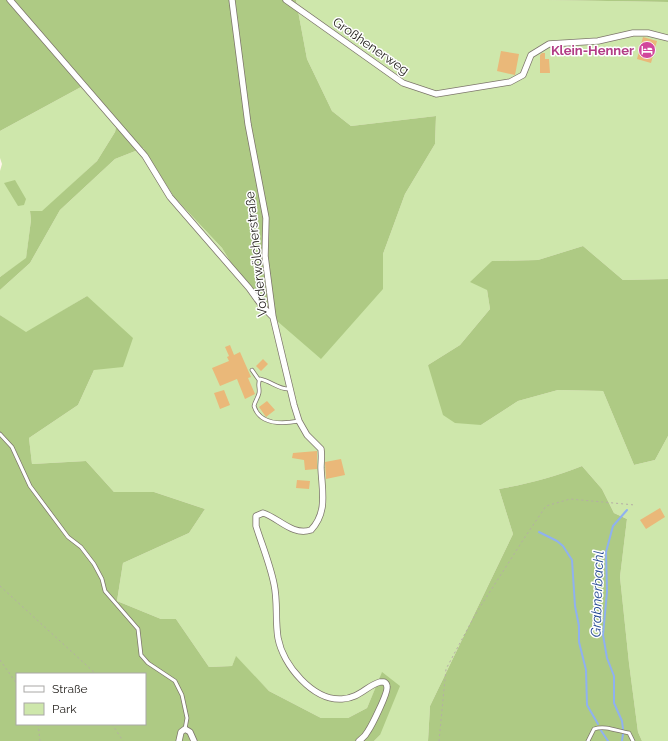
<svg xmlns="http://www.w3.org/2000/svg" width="668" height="741" font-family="Raleway,sans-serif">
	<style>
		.green { fill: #cee7ab }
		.forest { fill: #aeca84; fill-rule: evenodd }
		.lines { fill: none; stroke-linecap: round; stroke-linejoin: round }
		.stream { stroke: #8fb1f0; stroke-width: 2 }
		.building { fill: #eab879 }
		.lane-casing { stroke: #7d766c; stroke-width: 4.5 }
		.street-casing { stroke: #7d766c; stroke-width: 7 }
		.path { stroke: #b5aea5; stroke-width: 1; stroke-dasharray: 2 3; stroke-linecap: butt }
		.lane { stroke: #fff; stroke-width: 3 }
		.street { stroke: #fff; stroke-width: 5.5 }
		.labels { text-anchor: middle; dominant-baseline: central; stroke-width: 3; stroke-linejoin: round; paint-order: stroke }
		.street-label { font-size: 13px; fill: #282521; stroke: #fff }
		.hotel-label { font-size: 13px; font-weight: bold; fill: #b23c85; stroke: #fff; text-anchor: end }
		.water-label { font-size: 14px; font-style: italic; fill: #244993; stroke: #fff }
	</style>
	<rect width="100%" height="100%" fill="#fff6eb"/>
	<path class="green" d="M296 0H547L668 2V279L623 280 583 246 538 260 492 261 487 290 490 309 460 345 428 365 481 425 518 401 558 390 603 391 634 465 655 460 668 436V741H642L638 732 629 663 620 577 627 519 614 513 602 489 582 466C555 477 527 484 499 489L513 534 430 706 428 741H374L380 735 382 673 367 708 348 718H321L269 691 236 657 232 666 209 667 176 619H161L117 601 123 563 189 533 205 509 154 492H114L86 461 32 464 29 438 78 405 94 370 87 296 26 333 0 315V290L30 263 60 210 115 159 143 148 174 197 222 248 254 301 383 289V254L405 194 435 144 436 116 351 126 332 111 307 59Z
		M81 87 119 122 115 132 97 161 42 212 30 211 31 220 26 259 0 277V171L2 164 0 158V131Z"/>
	<path class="forest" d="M0 0H296L307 59 332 111 351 126 436 116 435 144 405 194 383 254V289L321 359 254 301 222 248 174 197 143 148 115 159 60 210 30 263 0 290V277L26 258 31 220 30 211H42L97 161 115 132 118 122 81 87 0 131Z
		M547 0H668V2Z
		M15 180 26 199 24 205 18 206 4 183Z
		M583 246 623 280 668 279V436L655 460 634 465 603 391 558 390 518 401 481 425 455 423 443 415 428 365 460 345 490 309 487 290 470 282 492 261 538 260Z
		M87 296 133 338 123 367 94 370 78 405 29 438 32 464 86 461 114 492H154L205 509 189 533 123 563 117 601 161 619H176L209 667 232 666 236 656 269 691 321 718H348L367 708 382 672 400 686 380 735 374 741H0V315L26 332ZM17 674H145V724H17Z
		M582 466 602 489 614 513 627 519 620 577 629 663 638 732 642 741H428L430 706 513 534 499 489C527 484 555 477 582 466Z"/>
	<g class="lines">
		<path class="stream" d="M539 532 557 541 563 546 572 560 575 606 579 626V642L586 670 587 705 598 724
			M600 729 608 741
			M623 729 622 721 614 703V676L607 658 603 635 607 592 606 552 613 526 627 510
			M622 741 623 734"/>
	</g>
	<path class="building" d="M643 37 657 41 651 63 637 59Z
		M501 51 519 54 515 75 497 71Z
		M542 53H545V59H549L550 73H540V55Z
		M230 345 234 355 240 352 251 377 248 378 255 394 245 399 237 379 220 386 212 368 229 361 227 357 229 356 225 347Z
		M263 359 268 364 261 371 256 366Z
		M224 390 230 405 220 409 214 393Z
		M267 401 275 410 266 417 259 407Z
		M317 451V469L305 470 304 460 292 458 293 453Z
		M341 459 345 475 326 479 325 462Z
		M297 480 310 481 309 489 296 488Z
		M660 508 665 517 646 529 640 520Z"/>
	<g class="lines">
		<g class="lane-casing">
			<path id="lane" d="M252 370 259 380
				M290 389C279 390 271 381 260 379 257 384 260 388 259 393 258 398 255 401 254 406 260 426 283 424 299 421
				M0 434 12 447 30 486 68 537 81 547 94 564 102 579 105 591 138 629 141 655 148 663 175 681 182 695 187 718 185 729
				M588 741 594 729C605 725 617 731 629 733L633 741"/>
		</g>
		<g class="street-casing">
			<path id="street" d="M10 0 145 156 170 197 249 288 262 306 273 317
				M232 0 248 124 266 218 265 256 273 317 294 405 299 421 307 435 321 449C322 456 321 462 321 468 322 491 328 512 311 530 292 536 279 518 263 513L256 516V526C262 545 270 564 274 584 278 602 275 620 278 638 283 665 313 701 342 699 360 698 366 686 380 682H384C386 683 387 684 387 687 388 693 372 725 368 731 366 735 363 738 359 741
				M286 0 403 83 436 94 510 82 523 75 531 55 549 44 598 41 633 33H648L668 38
				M179 741 181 732 185 729 190 732 194 741"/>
		</g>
		<path class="path" d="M0 586 96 674
			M0 660 17 684
			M38 724 40 741
			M112 724 123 741
			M439 741 446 669 475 615 525 537 546 506 570 499 635 505"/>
		<use href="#lane" class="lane"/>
		<use href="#street" class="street"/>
	</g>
	<defs>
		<g id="hotel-disc" transform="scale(0.9)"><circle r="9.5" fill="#d1479c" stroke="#fff"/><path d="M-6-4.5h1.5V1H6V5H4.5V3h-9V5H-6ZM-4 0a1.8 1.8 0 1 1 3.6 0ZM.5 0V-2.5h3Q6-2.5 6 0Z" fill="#fff"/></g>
	</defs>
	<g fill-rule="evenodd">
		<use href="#hotel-disc" x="647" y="50"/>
	</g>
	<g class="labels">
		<g class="street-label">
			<text transform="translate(371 46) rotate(35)">Großhenerweg</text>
			<text transform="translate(256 254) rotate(-96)">Vorderwölcherstraße</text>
		</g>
		<g class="hotel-label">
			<text x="634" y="50">Klein-Henner</text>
		</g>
		<g class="water-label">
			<text transform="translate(597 594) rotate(-88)">Grabnerbachl</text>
		</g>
	</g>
	<rect x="16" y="673" width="130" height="52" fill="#ffffff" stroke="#a9a8a6"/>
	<rect x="24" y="686" width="20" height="6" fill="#ffffff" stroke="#a9a8a6"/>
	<text x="52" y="693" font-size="12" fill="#282521">Straße</text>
	<rect x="24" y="703" width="20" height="12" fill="#cee7ab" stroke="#a9a8a6"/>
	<text x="52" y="713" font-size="12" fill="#282521">Park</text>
</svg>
